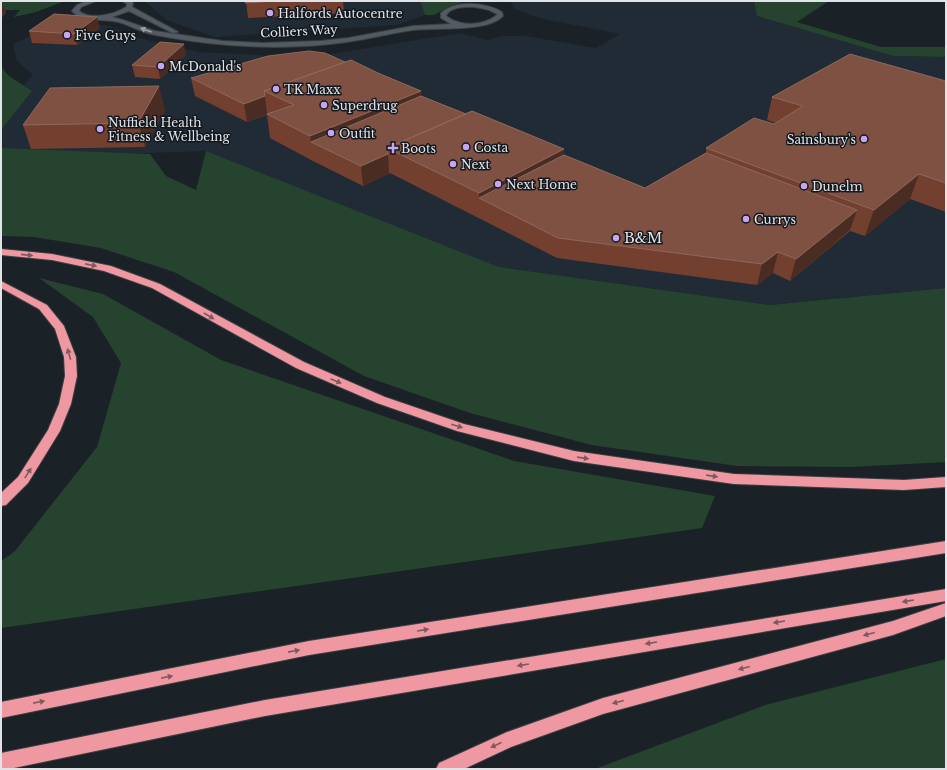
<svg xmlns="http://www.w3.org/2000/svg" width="947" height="770" font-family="'Libre Baskerville',serif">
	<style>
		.built { fill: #202b36 }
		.green { fill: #25432e }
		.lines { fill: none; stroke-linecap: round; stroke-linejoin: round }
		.minor-casing { stroke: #3a3f44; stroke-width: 2 }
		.highway-casing { stroke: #3a3f44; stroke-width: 2 }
		.minor { fill: #535b62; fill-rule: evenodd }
		.highway { fill: #ef98a1; fill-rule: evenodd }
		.wall { fill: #733f2f }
		.shaded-wall { fill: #4b2c23 }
		.building { fill: #7f5143; stroke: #8e685d }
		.oneway { fill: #9aa0a5 }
		.oneway2 { fill: #805860 }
		.poi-dot { fill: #c8a6ef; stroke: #12181e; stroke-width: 1.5 }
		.labels { text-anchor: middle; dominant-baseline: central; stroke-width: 3; stroke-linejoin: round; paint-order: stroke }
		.far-poi-label { font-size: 12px; fill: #e0e4e8; stroke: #12181e; text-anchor: start }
		.far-street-label { font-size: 12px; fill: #e0e4e8; stroke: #12181e }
		.poi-label { font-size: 14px; fill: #e0e4e8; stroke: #12181e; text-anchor: start }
	</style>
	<rect width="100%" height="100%" fill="#1b2227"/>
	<path class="built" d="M144 1H420L425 15 397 25 214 37 167 20Z
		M510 1H754L757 16 893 56 946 57V288L770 305 499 267 206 151 1 158V110L33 75 17 61 13 44 49 27 96 24 110 26 139 38 198 52 261 55 268 58 325 55 460 33 487 40 502 36H526L596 48 620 34 539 18 515 9Z"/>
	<path class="green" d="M1 1H65L36 12 14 17 20 10H1Z
		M420 1H464L445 9 434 15H425Z
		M754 1H829L797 22 881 47H946V57L893 56 757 16Z
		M1 67 9 76 32 91 1 130Z
		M1 148 150 154 166 176 196 190 206 151 499 267 770 305 946 288V462L852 467 737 466 592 445 470 413 364 376 174 272 101 248 34 237 1 236Z
		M39 278 103 294 221 360 514 461 715 496 702 528 1 628V561L15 551 97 447 121 363 93 317Z
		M946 659V769H595L765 705Z"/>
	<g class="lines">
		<g class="minor-casing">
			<path id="minor" d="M87 1H96L81 7 79 11C91 20 113 15 126 7L127 4 122 1H130L133 3 132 7 178 32 173 33 129 11 112 17 123 20 155 31 223 41 263 43 320 41 348 38 413 26 451 24 441 18V13C455 0 486 2 502 12L503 16C487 33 436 27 413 30 391 33 369 39 347 42 283 51 218 47 155 35 142 33 130 25 118 22 103 19 82 22 72 11L77 5ZM475 7 489 10 497 14V15C483 26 461 27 446 16 450 6 466 7 475 7Z"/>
		</g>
		<g class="highway-casing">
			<path id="highway" d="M1 249 52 254 111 266 160 284 304 362 385 397 464 424 574 451 734 474 904 480 946 477V487L904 490 734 484 574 461 457 431 377 403 296 368 152 288 104 271 52 260 1 255Z
				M1 281 47 305 64 326 76 357 77 376 71 404 60 431 28 483 6 505 1 506V493L18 477 48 430 59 404 65 376 64 357 55 329 39 309 1 288Z
				M946 541V553L309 655 1 718V702L309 641Z
				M946 589V601L265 716 9 769H1V753L265 700Z
				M946 603V616L893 635 603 714 511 747 464 769H436L439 763 507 732 603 698 893 621Z"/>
		</g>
		<use href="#minor" class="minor"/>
		<use href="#highway" class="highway"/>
	</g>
	<path class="wall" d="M246 1H343L344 13 248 18Z
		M100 28 77 45 32 43 29 31Z
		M186 55 160 79 135 77 132 65Z
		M191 78 421 96 645 188 706 153V148L776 123 767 120 772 97 946 81V212L910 199 865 236 850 231 790 281 773 273 757 285 557 258 390 173 363 186 313 161 270 138 267 115 247 122 195 96Z
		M165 110 145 147 31 149 23 125Z"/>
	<path class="shaded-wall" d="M3 2 6 13 1 19V4Z
		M97 17 100 28 77 45 74 34Z
		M184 44 186 55 160 79 158 67Z
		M159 86 165 110 145 147 138 123Z
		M421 91 422 114 311 142 310 136Z
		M265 96 267 114H268L247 122 244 104Z
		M564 149 563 174 479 198V219V193Z
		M388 154 389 173H390L363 186 361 166Z
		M919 174 910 199 865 236 874 210Z
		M857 210 850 230 790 281 796 259Z
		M778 252 773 273 757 285 762 264Z"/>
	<path class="building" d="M246 1H275L245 3Z
		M54 14 97 17 74 34 29 31Z
		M160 42 184 44 158 67 132 65Z
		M309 51 325 53 345 62 264 91 265 96 244 104 191 78 268 56Z
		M850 54 946 81V183L919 174 874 210 706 148 754 118 774 124 803 106 772 97Z
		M351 60 378 73 421 91 310 136 267 114 294 105 264 91Z
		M159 86 138 123 23 125 50 88Z
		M421 96 466 114 387 148 388 154 361 166 311 142Z
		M472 111 564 149 479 193 387 148Z
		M706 153 857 210 796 259 778 252 762 264 558 238 479 198 564 155 645 188Z"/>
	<defs><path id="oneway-solid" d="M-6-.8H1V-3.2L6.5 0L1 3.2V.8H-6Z"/></defs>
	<use class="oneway" href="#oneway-solid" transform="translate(146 30) rotate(-160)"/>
	<g class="oneway2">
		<use href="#oneway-solid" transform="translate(27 255) rotate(6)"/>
		<use href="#oneway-solid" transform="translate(91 265) rotate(11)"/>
		<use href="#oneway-solid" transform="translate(209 316) rotate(30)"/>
		<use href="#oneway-solid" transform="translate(69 354) rotate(-106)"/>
		<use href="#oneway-solid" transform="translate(336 381) rotate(23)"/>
		<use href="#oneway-solid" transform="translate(457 426) rotate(18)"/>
		<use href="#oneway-solid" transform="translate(583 458) rotate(8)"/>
		<use href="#oneway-solid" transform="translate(28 473) rotate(-58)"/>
		<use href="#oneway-solid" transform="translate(712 476) rotate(8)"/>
		<use href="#oneway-solid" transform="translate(908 601) rotate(171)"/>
		<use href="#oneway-solid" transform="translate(779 622) rotate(171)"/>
		<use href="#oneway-solid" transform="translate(423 630) rotate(-9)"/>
		<use href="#oneway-solid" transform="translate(869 634) rotate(165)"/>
		<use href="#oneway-solid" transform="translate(651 643) rotate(171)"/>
		<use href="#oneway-solid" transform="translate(294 651) rotate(-11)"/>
		<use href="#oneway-solid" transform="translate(523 665) rotate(171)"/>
		<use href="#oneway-solid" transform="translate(744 668) rotate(165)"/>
		<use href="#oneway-solid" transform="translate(167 677) rotate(-11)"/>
		<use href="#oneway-solid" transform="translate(39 702) rotate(-11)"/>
		<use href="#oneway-solid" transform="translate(618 702) rotate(165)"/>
		<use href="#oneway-solid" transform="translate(496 745) rotate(155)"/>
	</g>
	<g class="poi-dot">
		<circle cx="270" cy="13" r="4"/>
		<circle cx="67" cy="35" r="4"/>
		<circle cx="161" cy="66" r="4"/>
		<circle cx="276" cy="89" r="4"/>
		<circle cx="324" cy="105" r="4"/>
		<circle cx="100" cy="129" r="4"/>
		<circle cx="331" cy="133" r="4"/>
		<circle cx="864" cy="139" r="4"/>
		<circle cx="466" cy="147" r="4"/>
		<path d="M391 142h4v4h4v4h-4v4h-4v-4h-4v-4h4z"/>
		<circle cx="453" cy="164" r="4"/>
		<circle cx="498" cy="184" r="4"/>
		<circle cx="804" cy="186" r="4"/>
		<circle cx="746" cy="219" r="4"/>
		<circle cx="616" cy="238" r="4"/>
	</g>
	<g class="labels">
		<g class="far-poi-label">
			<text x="278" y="13">Halfords Autocentre</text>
			<text x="75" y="35">Five Guys</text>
			<text x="169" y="66">McDonald's</text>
			<text x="284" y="89">TK Maxx</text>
			<text x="332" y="105">Superdrug</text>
			<text x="108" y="122">Nuffield Health<tspan x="108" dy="14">Fitness &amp; Wellbeing</tspan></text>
			<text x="339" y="133">Outfit</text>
			<text x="856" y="139" text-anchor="end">Sainsbury's</text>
			<text x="474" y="147">Costa</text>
			<text x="401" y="148">Boots</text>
			<text x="461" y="164">Next</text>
			<text x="506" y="184">Next Home</text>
			<text x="812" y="186">Dunelm</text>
			<text x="754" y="219">Currys</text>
		</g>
		<g class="far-street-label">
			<text transform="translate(299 31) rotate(-3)">Colliers Way</text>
		</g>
		<g class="poi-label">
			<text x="624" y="238">B&amp;M</text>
		</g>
	</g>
	<rect width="947" height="770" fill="none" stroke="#e0e4e8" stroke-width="4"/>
</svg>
